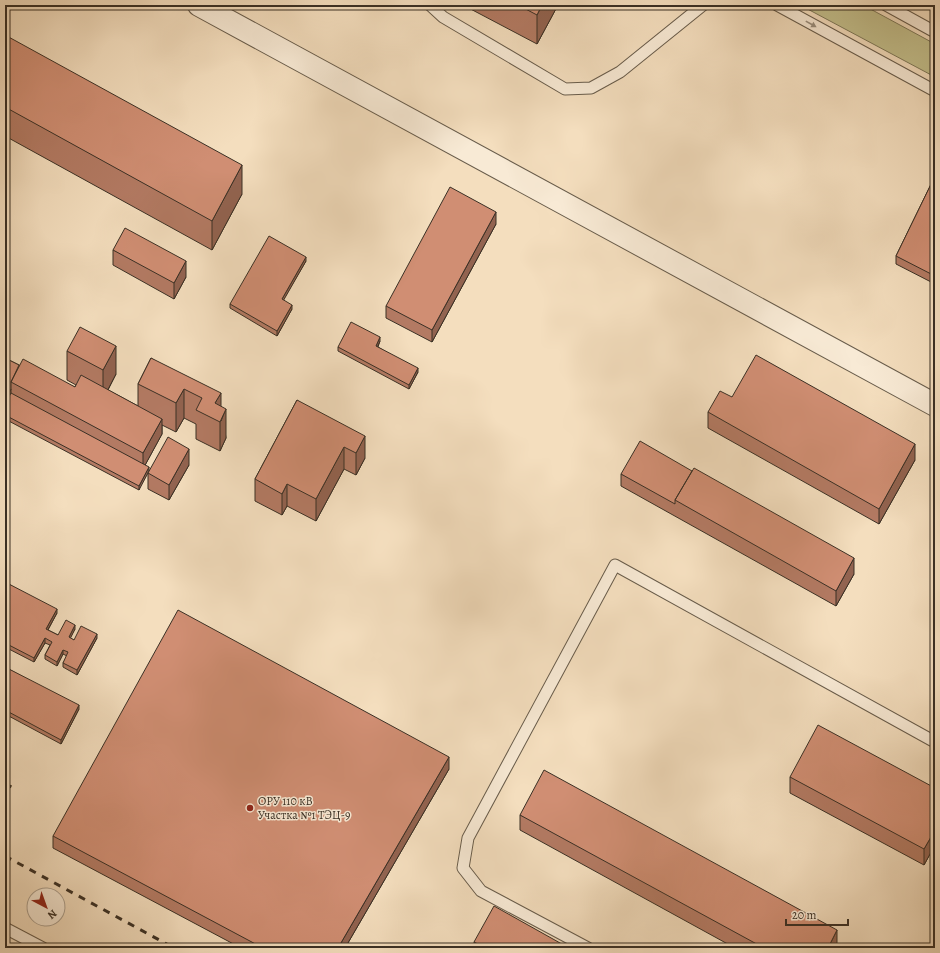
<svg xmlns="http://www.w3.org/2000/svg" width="940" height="953" font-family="Alegreya,serif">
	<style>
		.green { fill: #c3bf8c; stroke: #7e7858 }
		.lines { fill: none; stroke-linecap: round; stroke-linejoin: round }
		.service-casing { stroke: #685c4b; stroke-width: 13 }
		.minor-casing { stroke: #685c4b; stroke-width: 24 }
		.service { stroke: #f8ead5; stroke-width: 11 }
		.minor { stroke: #f8ead5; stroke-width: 22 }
		.rail { stroke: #3a3025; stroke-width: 3; stroke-dasharray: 7 7; stroke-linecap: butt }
		.wall { fill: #b37a63; stroke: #3a3025 }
		.shaded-wall { fill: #926350; stroke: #3a3025 }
		.building { fill: #d08e73; stroke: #3a3025 }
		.oneway { fill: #998d7d }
		.poi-dot { fill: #8f2418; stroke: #f8ead5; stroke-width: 1.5 }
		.labels { text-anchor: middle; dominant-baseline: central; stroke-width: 3; stroke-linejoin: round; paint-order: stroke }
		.poi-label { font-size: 12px; fill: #3a3025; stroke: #f8ead5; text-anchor: start }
	</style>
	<rect width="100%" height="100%" fill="#f4debe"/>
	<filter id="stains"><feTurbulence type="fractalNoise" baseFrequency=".005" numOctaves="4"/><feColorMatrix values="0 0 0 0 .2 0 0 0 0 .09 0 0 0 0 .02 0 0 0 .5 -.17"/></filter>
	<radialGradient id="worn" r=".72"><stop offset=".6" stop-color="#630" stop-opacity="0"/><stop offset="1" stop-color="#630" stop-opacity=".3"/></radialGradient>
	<path class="green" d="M800 5H863L935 44V77Z"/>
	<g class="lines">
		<g class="service-casing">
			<path id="service" d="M430 5 443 17 565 89 591 88 620 72 703 5
				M777 5 935 91
				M886 5 935 32
				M5 928 43 948
				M588 948 481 891 463 868 468 838 615 565 935 742"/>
		</g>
		<g class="minor-casing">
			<path id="minor" d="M199 5 935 405"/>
		</g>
		<use href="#service" class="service"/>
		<use href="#minor" class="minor"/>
		<path class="rail" d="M5 784 14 788
			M5 856 174 948"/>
	</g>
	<path class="wall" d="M463 5H558L537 44Z
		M5 35 242 194 212 250 5 136Z
		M935 176V284L896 264V256Z
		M496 224 432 342 386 318V306Z
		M113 250 186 277 174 299 113 265Z
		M306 261 283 300 292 309 277 336 230 308V304Z
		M380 341 378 347 418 372 409 389 338 351V347Z
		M67 351 116 374 108 390 138 406V384L151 358 221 406 226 438 220 451 196 439V424L184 418 176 432 162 425V434L145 465 139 490 5 419V358L19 365 75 387 76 385 67 380Z
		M732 397 915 460 879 524 708 428V412Z
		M297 400 365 458 356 475 344 469 316 521 287 506 282 515 255 501V479Z
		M189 465 169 500 148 489V473Z
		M621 474 854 574 836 606 621 486Z
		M935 540V561L931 559V547Z
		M5 582 57 613 48 630 58 635 75 629 70 638 74 640 97 638 77 675 63 667V663L67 656 63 654 57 666 45 659V655L50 645 45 643 34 662 5 647Z
		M5 667 79 709 61 744 5 714Z
		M449 769 345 948H241L53 848V836Z
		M790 777 935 788V845L924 865 790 793Z
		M520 815 837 945 836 948H735L520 830Z
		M474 942 569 948H474Z"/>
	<path class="shaded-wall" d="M542 5H558L537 44V15Z
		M242 165V194L212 250V221Z
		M496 212V224L432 342V330Z
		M306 257V261L282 303V299Z
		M186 261V277L174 299V283Z
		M292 305V309L277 336V331Z
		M380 337V341L376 350V346Z
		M116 346V374L103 399V370Z
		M418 368V372L409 389V385Z
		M11 389V397L5 409V400Z
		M184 389V418L176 432V403Z
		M221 393V421L226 409V438L220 451V422L215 403Z
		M162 419V434L143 469V453Z
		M365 436V458L356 475V453Z
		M915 444V460L879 524V509Z
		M344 447V469L316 521V499Z
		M189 449V465L169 500V485Z
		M149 467V471L139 490V486Z
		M287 484V506L282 515V494Z
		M854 558V574L836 606V591Z
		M57 609V613L46 633V629Z
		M75 625V629L69 641V637Z
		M97 634V638L77 675V670Z
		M45 638V643L34 662V658Z
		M63 650V654L57 666V662Z
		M79 705V709L61 744V740Z
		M449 757V769L345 948H338Z
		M935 830V845L924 865V849Z
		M837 930V945L836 948H828Z"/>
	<path class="building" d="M518 5H542L537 15Z
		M5 35 242 165 212 221 5 107Z
		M935 176V276L896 256Z
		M450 187 496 212 432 330 386 306Z
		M125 228 186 261 174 283 113 250Z
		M269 236 306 257 282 299 292 305 277 331 230 304Z
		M351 322 380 337 376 346 418 368 409 385 338 347Z
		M80 327 116 346 103 370 67 351Z
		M756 355 915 444 879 509 708 412 720 391 732 397Z
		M5 358 19 365 11 382V389L5 400Z
		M151 358 221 393 215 403 226 409 220 422 196 410 202 398 184 389 176 403 138 384Z
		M23 359 75 387 81 375 162 419 143 453 11 382Z
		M11 393 149 467 139 486 5 415V404Z
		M297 400 365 436 356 453 344 447 316 499 287 484 282 494 255 479Z
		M168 437 189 449 169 485 148 473Z
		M640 441 692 471 675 500V504L621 474Z
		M694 468 854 558 836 591 675 500Z
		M935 540V549L931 547Z
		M5 582 57 609 46 629 58 635 66 620 75 625 69 637 74 640 81 626 97 634 77 670 63 663 68 652 63 650 57 662 45 655 52 642 45 638 34 658 5 643Z
		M178 610 449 757 338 948H263L53 836Z
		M5 667 79 705 61 740 5 710Z
		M818 725 935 788V830L924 849 790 777Z
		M544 770 837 930 828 948H764L520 815Z
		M494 906 569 948H486L474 942Z"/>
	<defs><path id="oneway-solid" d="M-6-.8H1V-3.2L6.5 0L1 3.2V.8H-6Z"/></defs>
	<use class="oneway" href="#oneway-solid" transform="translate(811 24) rotate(29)"/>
	<circle class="poi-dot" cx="250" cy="808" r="4"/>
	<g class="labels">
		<g class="poi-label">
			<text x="258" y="801">ОРУ 110 кВ<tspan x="258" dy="14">Участка №1 ТЭЦ-9</tspan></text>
		</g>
	</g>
	<rect width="940" height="953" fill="none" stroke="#f4debe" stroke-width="20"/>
	<rect x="6" y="6" width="928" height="941" fill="none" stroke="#3a3025" stroke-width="2"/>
	<rect x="10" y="10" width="920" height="933" fill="none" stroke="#3a3025"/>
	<g transform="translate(46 907) rotate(139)"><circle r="19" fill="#f8ead5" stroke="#aca08f"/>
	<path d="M0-3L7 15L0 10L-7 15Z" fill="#8f2418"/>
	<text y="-6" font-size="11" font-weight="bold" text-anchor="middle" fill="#3a3025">N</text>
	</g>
	<path d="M786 919v6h62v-6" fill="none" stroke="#3a3025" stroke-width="2"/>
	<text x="792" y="919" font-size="12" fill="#3a3025" stroke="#f8ead5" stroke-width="3" paint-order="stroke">20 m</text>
	<rect width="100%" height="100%" filter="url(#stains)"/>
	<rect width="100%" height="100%" fill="url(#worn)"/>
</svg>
